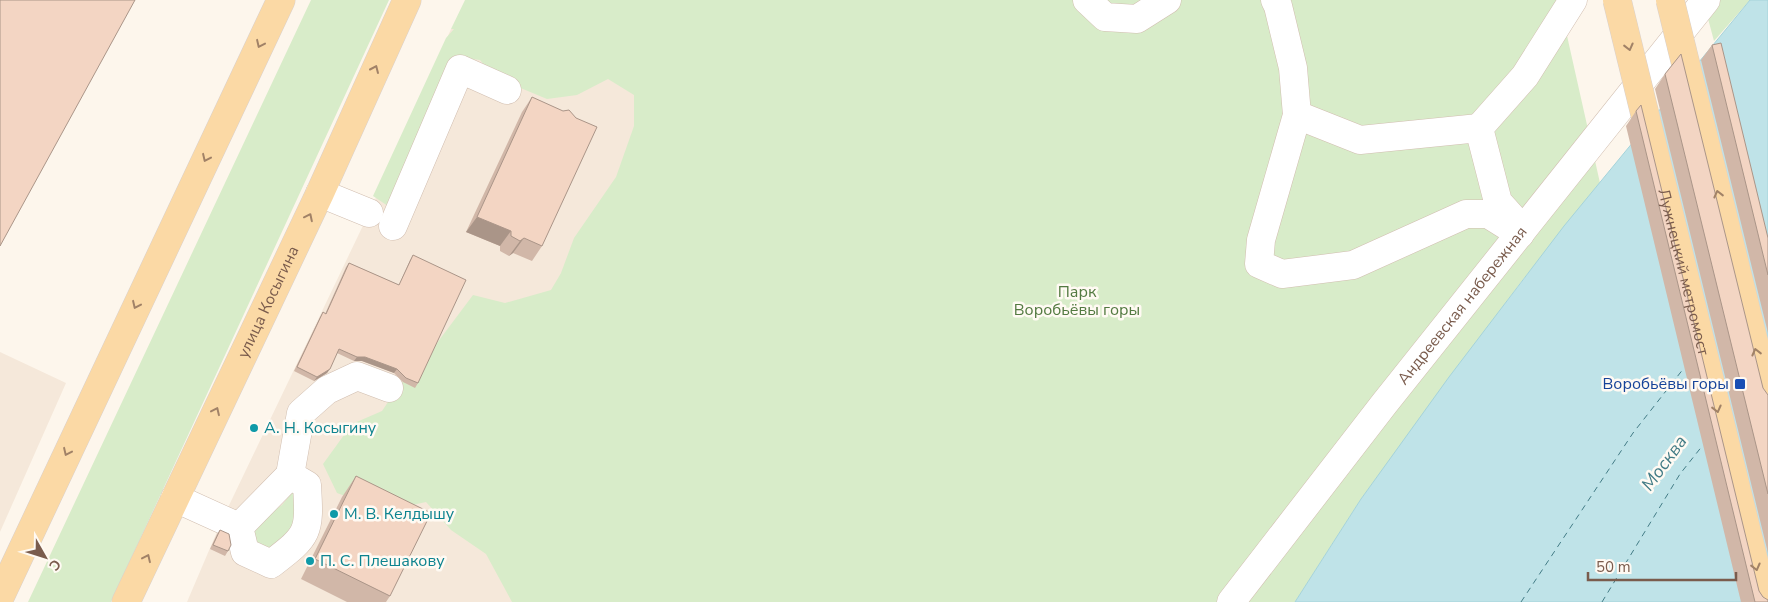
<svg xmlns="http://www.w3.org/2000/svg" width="1768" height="602" font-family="'Nunito Sans',sans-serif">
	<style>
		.residential { fill: #f5e8da }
		.green { fill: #d8ecc9 }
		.water { fill: #bfe3e8; stroke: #a5d3da }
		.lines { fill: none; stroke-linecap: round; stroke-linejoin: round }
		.ferry { stroke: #437c86; stroke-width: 1; stroke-dasharray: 6 5; stroke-linecap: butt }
		.minor-casing { stroke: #d1beb0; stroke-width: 29 }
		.major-casing { stroke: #dad1cd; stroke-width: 29 }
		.minor { stroke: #fff; stroke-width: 28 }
		.major { stroke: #fbd9a5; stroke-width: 28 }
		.major-bridge-casing { stroke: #dad1cd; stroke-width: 29; stroke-linecap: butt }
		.major-bridge { stroke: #fbd9a5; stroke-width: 28 }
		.wall { fill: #d1b7a8 }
		.shaded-wall { fill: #aa9588 }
		.building { fill: #f3d5c3; stroke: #aa9588 }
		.oneway { stroke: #a18267 }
		.transit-dot { fill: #1a4fb4; stroke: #fffaf3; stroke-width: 2 }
		.culture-dot { fill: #0f9aa8; stroke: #fffaf3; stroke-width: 2 }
		.labels { text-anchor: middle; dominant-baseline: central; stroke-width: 5; stroke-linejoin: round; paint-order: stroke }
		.street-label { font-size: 16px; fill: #7a5c4d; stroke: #fffaf3 }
		.park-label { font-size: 16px; fill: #537a41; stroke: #fffaf3 }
		.transit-label { font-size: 16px; fill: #164399; stroke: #fffaf3; text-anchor: end }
		.culture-label { font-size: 16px; fill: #0d838f; stroke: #fffaf3; text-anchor: start }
		.water-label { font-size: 18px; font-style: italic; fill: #437c86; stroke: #fffaf3 }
	</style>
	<rect width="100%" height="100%" fill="#fdf6ec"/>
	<path class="residential" d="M594 0H759L778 7 796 112 555 602H187L222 520 369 213 451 29Z
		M0 352 66 383 0 532Z"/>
	<path class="green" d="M311 0H389L111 602H28Z
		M465 0H1559L1600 183 1521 282 1361 499 1295 602H512L486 554 451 530 426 502 385 511 337 493 323 464 352 424 382 411 398 387 434 347 473 295 505 303 551 290 561 273 574 238 616 177 634 126V95L608 79 577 95 547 99 494 77 480 60 465 58 388 206 373 196 446 38 454 29H451Z
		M1703 0H1750L1714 41Z
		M294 490 305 502 279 553 259 552 250 527 282 505Z"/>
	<path class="water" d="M1750 0H1768V602H1295L1361 499 1449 377 1564 226Z"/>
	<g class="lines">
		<path class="ferry" d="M1521 602 1633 433 1684 368
			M1602 602 1680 474 1703 445"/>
		<g class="minor-casing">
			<g id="minor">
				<path d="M1087 0 1105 17 1137 19 1167 0"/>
				<path d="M1275 0 1278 6 1293 68 1297 115 1261 240 1259 264 1282 274 1353 265 1466 214H1488L1520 234"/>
				<path d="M1297 115 1360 140 1479 128"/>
				<path d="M320 193 369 213"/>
				<path d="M1519 225 1498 202 1479 128 1525 76 1573 0"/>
				<path d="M393 226 460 69 507 90"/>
				<path d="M290 475 307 485C310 533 309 535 271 564L245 552 239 527Z"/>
				<path d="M290 475 301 413 327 390 357 376 389 388"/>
				<path d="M175 498 239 527"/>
				<path id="s1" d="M1231 602 1384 404 1706 0"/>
			</g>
		</g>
		<g class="major-casing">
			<g id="major">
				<path d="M0 597 281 0"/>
				<path id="s2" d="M126 602 320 193 407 0"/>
			</g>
		</g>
		<use href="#minor" class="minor"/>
		<use href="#major" class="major"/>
		<g class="major-bridge-casing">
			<g id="major-bridge">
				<path id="s3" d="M1617 0 1764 602"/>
				<path d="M1670 0 1768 399"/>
			</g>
		</g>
		<use href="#major-bridge" class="major-bridge"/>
	</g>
	<path class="wall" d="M1712 45 1768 238V333L1701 60Z
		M1665 74 1763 388 1768 395V553L1655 89Z
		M532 97 542 246 532 261 513 253 509 256 500 251V246L466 232 522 112Z
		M1636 111 1759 591 1763 597 1768 602H1741L1626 126Z
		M413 255 418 383 415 388 403 382 394 373 362 361H354L337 353 327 373 314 381 294 371 320 317 323 312 325 314 346 267 349 263 399 285 410 260Z
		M356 476 390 596 386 602H347L301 579 342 497Z
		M220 530 228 551 225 556 210 549 217 534Z"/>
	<path class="shaded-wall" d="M477 217 511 231 500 246 466 232Z
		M524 238 513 253 509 256 520 241Z
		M357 357H365L397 369 394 373 362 361H354Z
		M330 369 327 373 314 381 317 377Z"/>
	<path class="building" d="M0 0H135L0 246Z
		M1721 43 1768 238V275L1712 45Z
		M1681 54 1763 388 1768 395V494L1665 74Z
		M532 97 563 111 569 110 576 118 597 127 542 246 524 238 520 241 511 236V231L477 217Z
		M1641 105 1759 591 1763 597 1768 600V602H1755L1636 111Z
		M413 255 466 280 418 383 406 378 397 369 365 357H357L339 349 330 369 317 377 297 367 323 312 326 314 349 263 399 285Z
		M356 476 431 513 390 596 315 559Z
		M220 530 229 534 231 545 228 551 213 545Z"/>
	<defs><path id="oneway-chevron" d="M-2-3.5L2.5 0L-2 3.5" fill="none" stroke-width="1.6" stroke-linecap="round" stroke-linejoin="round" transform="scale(1.25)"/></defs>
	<g class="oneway">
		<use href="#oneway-chevron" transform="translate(260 44) rotate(115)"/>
		<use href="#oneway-chevron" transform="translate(1629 47) rotate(76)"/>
		<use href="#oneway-chevron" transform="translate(375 69) rotate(-66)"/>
		<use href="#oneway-chevron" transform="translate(206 158) rotate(115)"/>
		<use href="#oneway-chevron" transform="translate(1718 194) rotate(-104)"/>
		<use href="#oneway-chevron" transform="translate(309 217) rotate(-64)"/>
		<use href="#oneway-chevron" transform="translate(136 305) rotate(115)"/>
		<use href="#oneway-chevron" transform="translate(1756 352) rotate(-104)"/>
		<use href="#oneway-chevron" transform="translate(1717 409) rotate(76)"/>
		<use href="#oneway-chevron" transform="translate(216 411) rotate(-65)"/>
		<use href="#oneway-chevron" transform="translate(67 452) rotate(115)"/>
		<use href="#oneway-chevron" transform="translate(147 558) rotate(-65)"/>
		<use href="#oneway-chevron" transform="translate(1756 567) rotate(76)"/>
	</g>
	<rect class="transit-dot" x="1734" y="378" width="12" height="12" rx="2.5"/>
	<g class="culture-dot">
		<circle cx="254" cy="428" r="5"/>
		<circle cx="334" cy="514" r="5"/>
		<circle cx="310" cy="561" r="5"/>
	</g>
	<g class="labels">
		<g class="street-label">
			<text stroke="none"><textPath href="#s3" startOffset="280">Лужнецкий метромост</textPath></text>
			<text stroke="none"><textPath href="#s2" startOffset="332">улица Косыгина</textPath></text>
			<text stroke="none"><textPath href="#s1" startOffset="376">Андреевская набережная</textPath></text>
		</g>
		<g class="park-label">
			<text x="1077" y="292">Парк<tspan x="1077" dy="18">Воробьёвы горы</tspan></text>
		</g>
		<g class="transit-label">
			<text x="1729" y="384">Воробьёвы горы</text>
		</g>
		<g class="culture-label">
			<text x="264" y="428">А. Н. Косыгину</text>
			<text x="344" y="514">М. В. Келдышу</text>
			<text x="320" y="561">П. С. Плешакову</text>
		</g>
		<g class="water-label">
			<text transform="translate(1664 463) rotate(-54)">Москва</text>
		</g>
	</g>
	<g transform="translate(45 557) rotate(129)" stroke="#fffaf3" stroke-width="4" paint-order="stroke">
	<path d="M0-4L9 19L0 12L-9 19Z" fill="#7a5c4d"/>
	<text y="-8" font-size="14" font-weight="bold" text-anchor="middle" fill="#7a5c4d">С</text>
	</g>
	<path d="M1588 572v8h148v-8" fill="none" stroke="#7a5c4d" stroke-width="2.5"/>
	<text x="1596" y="572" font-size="15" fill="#7a5c4d" stroke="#fffaf3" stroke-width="4" paint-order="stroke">50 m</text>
</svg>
